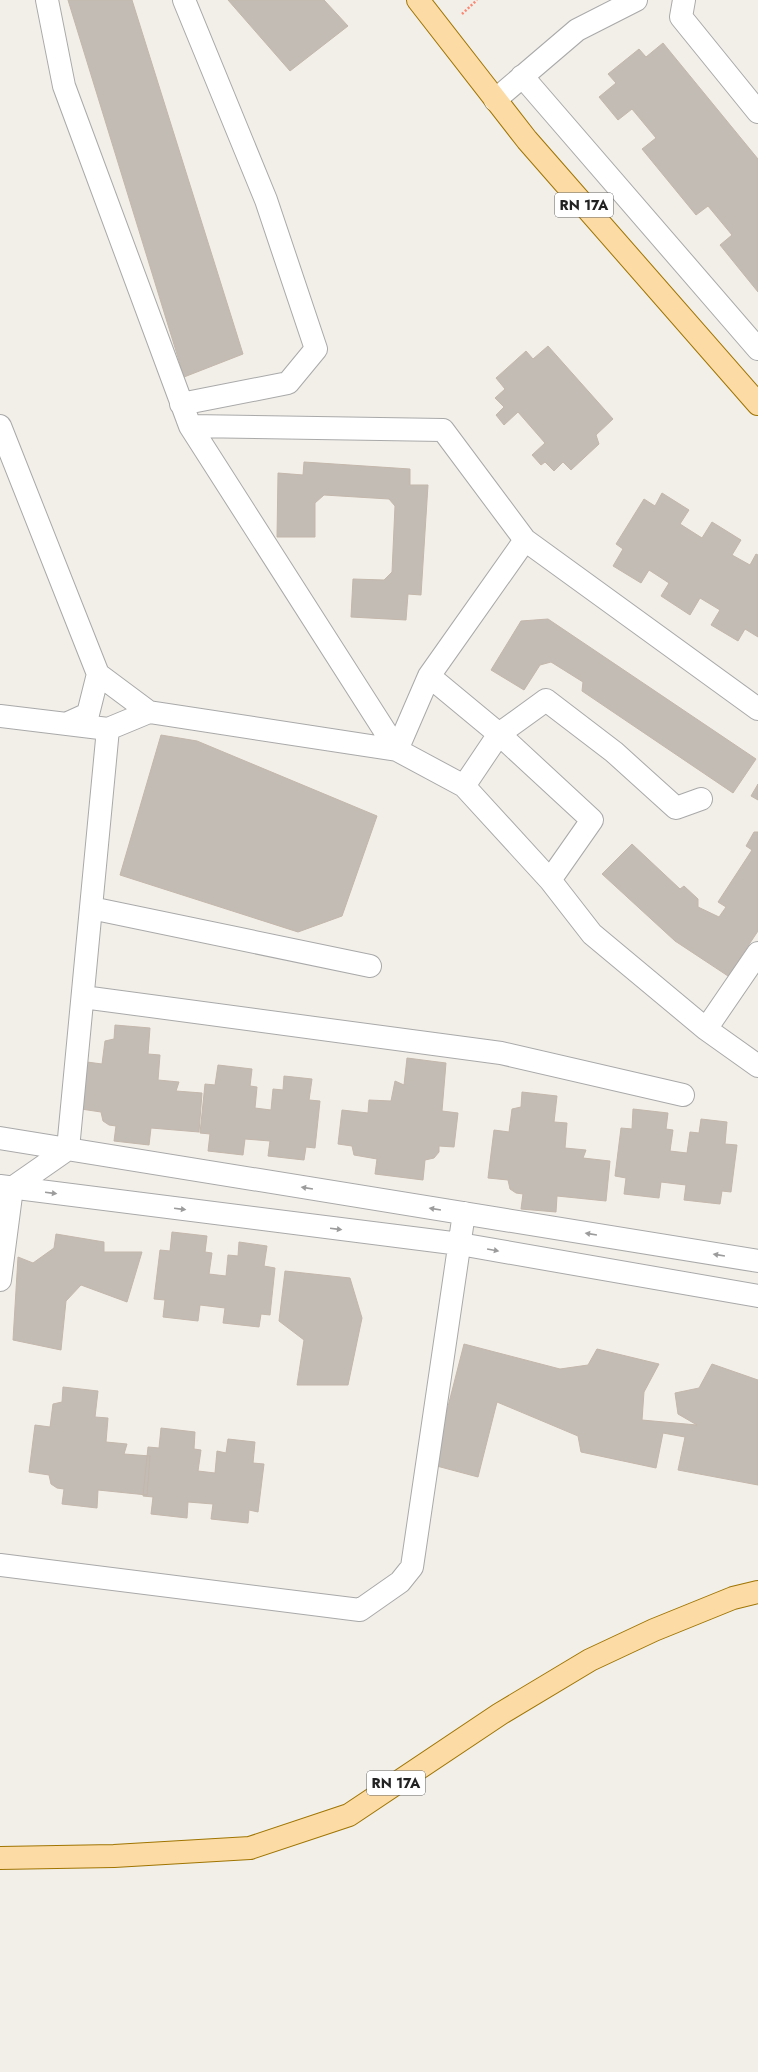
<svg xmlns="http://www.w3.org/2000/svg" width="758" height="2072" font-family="Jost,sans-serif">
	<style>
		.building { fill: #c3bcb5; stroke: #c4b7ab }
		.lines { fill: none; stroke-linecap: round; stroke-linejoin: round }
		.street-casing { stroke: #a9a9a9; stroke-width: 24 }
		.primary-casing { stroke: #9f7400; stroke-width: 24 }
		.path { stroke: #fa8872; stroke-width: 2.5; stroke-dasharray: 2 2; stroke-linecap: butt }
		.street { stroke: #fff; stroke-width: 22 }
		.primary { stroke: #fcdba4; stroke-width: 22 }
		.oneway { fill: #9c9c9c }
		.labels { text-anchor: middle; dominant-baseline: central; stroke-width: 3; stroke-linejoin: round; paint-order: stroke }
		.shield { fill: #fff; stroke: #646464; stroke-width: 1 }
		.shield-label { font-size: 14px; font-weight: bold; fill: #222 }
	</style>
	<rect width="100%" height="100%" fill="#f2efe9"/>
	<path class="building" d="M68 0H132L243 354 184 377Z
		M228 0H324L348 26 290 71Z
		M663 43 758 159V292L720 245 732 235 708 206 696 215 642 149 656 138 632 109 618 120 599 97 616 83 608 74 639 49 646 57Z
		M548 346 613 419 596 435 599 444 571 470 563 462 554 471 545 462 541 465 532 455 545 443 518 412 504 425 496 415 504 407 495 398 505 389 496 378 526 351 533 359Z
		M304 462 410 469V485H428L421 595 408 594 406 620 351 617 353 579 384 580 392 572 395 506 389 499 324 495 315 503V537H277L278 473 303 475Z
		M662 493 689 510 680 524 702 538 712 522 741 540 732 555 750 565 756 554 758 555V637L745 629 738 641 711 625 720 610 700 598 690 615 661 596 669 583 649 570 641 583 613 566 623 549 616 544 644 499 655 506Z
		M548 619 756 759 733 793 582 691 583 682 551 662 540 665 524 690 491 670 521 621Z
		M161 735 197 741 377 816 342 916 298 932 120 875Z
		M758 784V800L751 796Z
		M754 832H758V931L728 976 675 941 602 874 632 844 680 889 684 886 698 899V907L719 917 726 907 718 902 752 850 746 846Z
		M115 1025 150 1028 148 1054 160 1055 158 1080 179 1082 176 1091 202 1093 199 1132 151 1128 149 1145 114 1141 116 1126 109 1125 103 1121 101 1112 81 1109 87 1062 102 1064 105 1041 114 1039Z
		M407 1058 446 1063 442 1111 458 1113 454 1147 439 1146V1152L434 1158 425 1160 423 1180 375 1174 377 1159 354 1155 352 1146 338 1144 342 1110 368 1113 369 1100 391 1101 395 1081 404 1085Z
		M218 1065 252 1069 250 1086 257 1087 255 1108 271 1110 273 1089 283 1090 284 1076 312 1079 309 1100 320 1101 315 1148 306 1147 304 1160 268 1156 270 1141 245 1139 243 1155 208 1151 210 1134 200 1133 205 1084 215 1085Z
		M522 1092 557 1096 554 1122 567 1123 565 1148 586 1150 583 1158 610 1161 606 1201 557 1196 556 1212 521 1209 523 1194 516 1193 510 1189 508 1180 488 1178 494 1130 509 1132 512 1109 521 1107Z
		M633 1109 668 1113 666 1129 673 1130 670 1151 687 1153 690 1132 699 1133 701 1119 727 1122 725 1144 737 1145 731 1192 722 1191 720 1204 684 1200 686 1185 661 1182 659 1198 624 1194 626 1178 615 1176 621 1128 632 1129Z
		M172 1232 207 1236 205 1252 212 1253 209 1274 226 1276 228 1255 238 1256 239 1242 267 1246 264 1266 275 1268 270 1315 261 1314 259 1327 223 1323 225 1308 200 1305 198 1321 163 1317 165 1300 154 1299 160 1250 170 1251Z
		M56 1234 104 1242V1252H142L127 1302 81 1285 66 1301 61 1350 13 1340 18 1257 33 1263 54 1248Z
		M285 1271 350 1278 362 1318 348 1385H297L304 1340 279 1321Z
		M464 1344 560 1369 588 1365 597 1349 659 1364 644 1392 642 1420 697 1425 678 1414 675 1393 699 1388 712 1364 758 1380V1485L678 1470 685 1437 663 1433 656 1468 581 1452 578 1436 497 1402 478 1477 433 1465Z
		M63 1387 98 1391 95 1417 108 1418 106 1442 127 1444 124 1454 150 1456 147 1495 98 1490 97 1508 62 1504 64 1489 57 1488 51 1484 49 1475 29 1472 35 1425 50 1427 53 1404 62 1402Z
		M161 1428 195 1432 194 1449 201 1450 198 1471 215 1473 217 1451 226 1453 228 1439 255 1442 253 1463 264 1464 258 1512 249 1510 248 1523 211 1519 213 1504 188 1502 187 1518 151 1514 153 1497 143 1496 148 1447 159 1448Z"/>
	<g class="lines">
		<g class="street-casing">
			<path id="street" d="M47 0 64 86 190 426 397 750 464 786 550 880 592 934 706 1029 758 1066
				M684 0 681 17 758 112
				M522 76 758 349
				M495 100 577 30 636 0
				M181 404 288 383 316 349 266 200 184 0
				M0 426 98 674 149 712 108 729 0 716
				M190 426 443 430 525 540
				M429 676 499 734 592 820 550 880
				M149 712 397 750 429 676 525 540 758 709
				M66 724 88 714 98 674
				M464 786 499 734 546 700 614 752 676 808 701 799
				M91 908 370 966
				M83 997 501 1053 683 1095
				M706 1029 758 953
				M0 1138 758 1261
				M0 1186 460 1244 758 1296
				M0 1280 12 1188 68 1149 108 729
				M0 1565 360 1610 400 1582 412 1567 464 1213"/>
		</g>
		<g class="primary-casing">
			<path id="primary" d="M418 0 527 140 758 404
				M0 1858 114 1856 250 1848 349 1815 500 1714 590 1660 654 1630 733 1598 758 1592"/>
		</g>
		<path class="path" d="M462 14 477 0"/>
		<use href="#street" class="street"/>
		<use href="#primary" class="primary"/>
	</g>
	<defs><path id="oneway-solid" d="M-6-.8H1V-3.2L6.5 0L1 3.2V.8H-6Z"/></defs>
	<g class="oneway">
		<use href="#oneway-solid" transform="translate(307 1188) rotate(-171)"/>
		<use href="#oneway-solid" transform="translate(51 1193) rotate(7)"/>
		<use href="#oneway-solid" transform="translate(180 1209) rotate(7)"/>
		<use href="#oneway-solid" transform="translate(435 1209) rotate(-171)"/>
		<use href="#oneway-solid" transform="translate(336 1229) rotate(7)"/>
		<use href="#oneway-solid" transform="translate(591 1234) rotate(-171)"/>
		<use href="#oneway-solid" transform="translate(493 1250) rotate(10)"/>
		<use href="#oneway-solid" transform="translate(719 1255) rotate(-171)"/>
	</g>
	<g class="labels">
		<g class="shield">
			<rect x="555" y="193" width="58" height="24" rx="3"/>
			<rect x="367" y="1771" width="58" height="24" rx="3"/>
		</g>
		<g class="shield-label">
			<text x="584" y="205">RN 17A</text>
			<text x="396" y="1783">RN 17A</text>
		</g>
	</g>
</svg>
